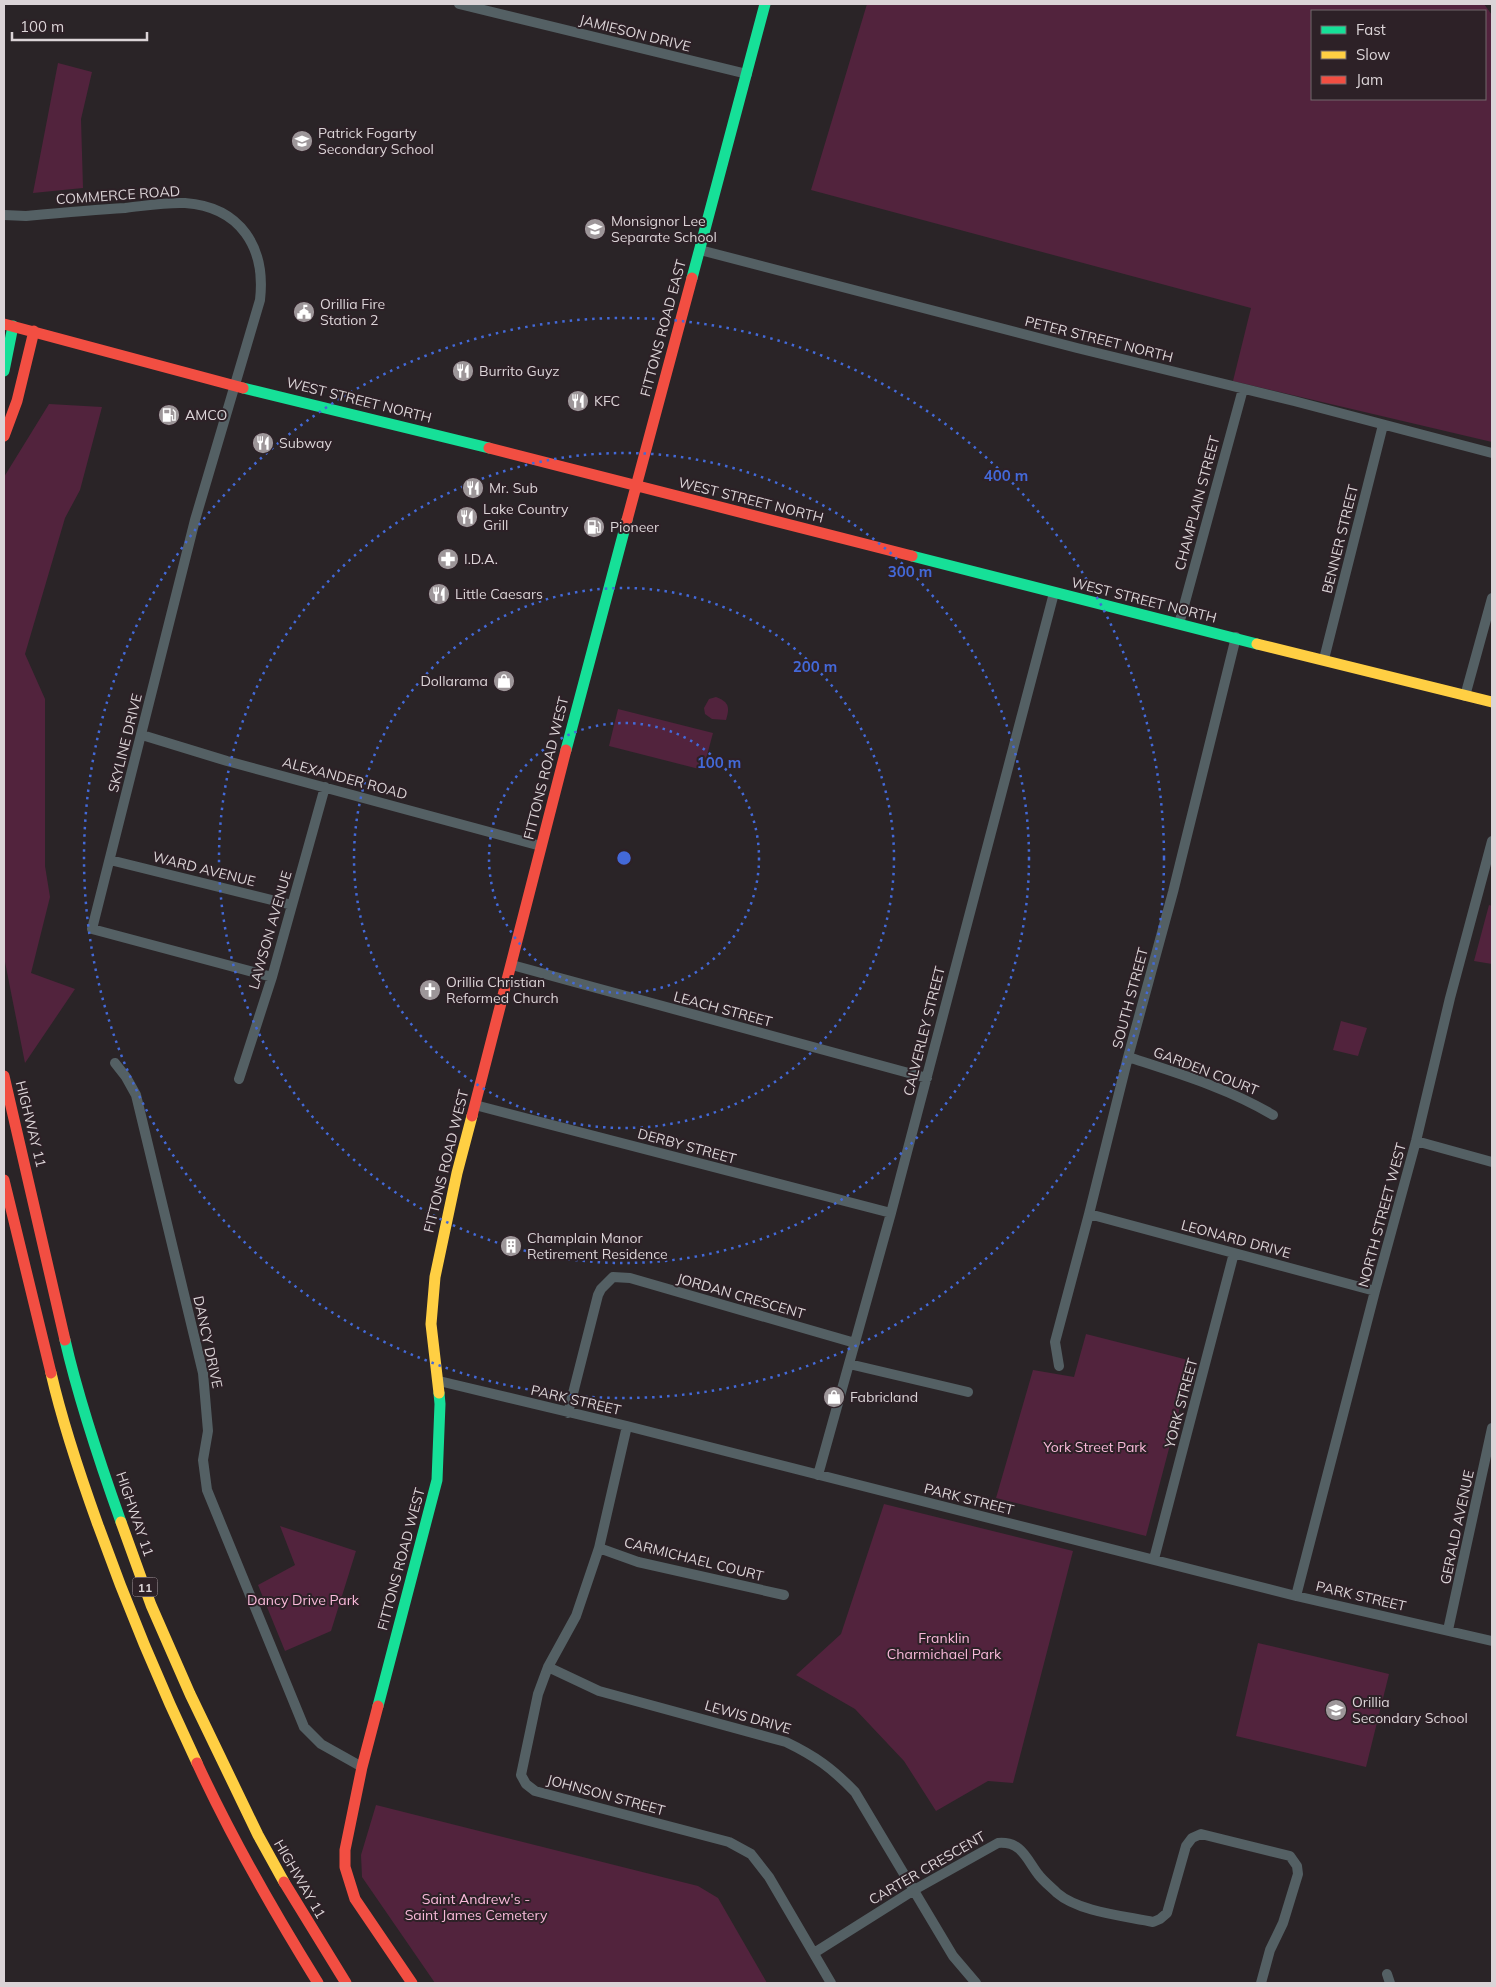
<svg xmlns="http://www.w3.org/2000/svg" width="1496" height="1987" font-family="Mulish,sans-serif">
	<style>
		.green { fill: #52233d; fill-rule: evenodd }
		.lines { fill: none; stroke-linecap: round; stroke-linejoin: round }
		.street { stroke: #546064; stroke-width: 10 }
		.fast { stroke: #16e098; stroke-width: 11 }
		.slow { stroke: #ffcf43; stroke-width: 11 }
		.jam { stroke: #f24e42; stroke-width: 11 }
		.ring { fill: none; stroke: #4369d8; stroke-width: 2.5; stroke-dasharray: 2.5 5 }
		.labels { text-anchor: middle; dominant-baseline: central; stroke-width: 4; stroke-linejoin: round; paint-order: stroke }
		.shield { fill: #2d2127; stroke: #a79ea2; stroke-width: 1 }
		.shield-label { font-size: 12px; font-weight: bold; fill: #dbd4d7 }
		.street-label { font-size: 14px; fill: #dbd4d7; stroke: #2d2127 }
		.poi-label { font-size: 14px; fill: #dbd4d7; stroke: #2d2127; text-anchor: start }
		.park-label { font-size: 14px; fill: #f9bada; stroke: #2d2127 }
		.centre { fill: #4369d8; stroke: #2d2127; stroke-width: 2.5 }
		.ring-label { font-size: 15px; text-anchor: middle; font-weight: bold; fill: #4369d8; stroke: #2d2127; stroke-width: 4; stroke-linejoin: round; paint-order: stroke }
	</style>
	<rect width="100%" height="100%" fill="#2a2427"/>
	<path class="green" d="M867 4H1484L1492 15V442L1233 381 1251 308 811 190ZM1312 11H1485V99H1312Z
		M58 63 92 72 81 119 83 188 33 193Z
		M49 404 102 407 80 490 65 518 25 654 45 699V866L50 897 31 973 75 989 25 1063 4 957V477Z
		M716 697C729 702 730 707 726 720L712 719 705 714 704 708 709 699Z
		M618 709 713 733 703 770 609 746Z
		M1489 905 1492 906V964L1474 961Z
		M1341 1021 1367 1028 1358 1056 1333 1050Z
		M1086 1334 1192 1361 1146 1536 996 1498 1033 1370 1074 1377Z
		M884 1504 1073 1551 1013 1783 988 1781 936 1811 904 1761 855 1709 796 1675 841 1634Z
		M280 1526 356 1551 331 1631 285 1651 258 1585 295 1565Z
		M1258 1643 1389 1674 1366 1767 1236 1736Z
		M376 1805 698 1886 718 1898 767 1983H435L362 1877 361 1855Z"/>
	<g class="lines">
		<path class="street" d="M459 4 747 74
			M4 215 26 216C59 213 92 210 125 208 144 206 166 202 185 203 241 207 266 248 260 300L195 520 92 929 272 977
			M700 250 1077 348 1294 401 1492 453
			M1179 624 1243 389
			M1324 659 1383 425
			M1465 696 1492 598
			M142 735 227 761 541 846
			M110 860 292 905
			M512 965 927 1078
			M1128 1057C1177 1073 1228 1088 1273 1115
			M115 1063 126 1077 136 1095 203 1373 208 1431 203 1460 207 1490 304 1727 321 1744 362 1767
			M239 1079 272 977 325 787
			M475 1105 891 1213
			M1416 1141 1492 1162
			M1089 1214 1375 1291
			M849 1364 968 1392
			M1059 1366 1055 1342 1089 1214 1128 1057 1173 892 1236 637
			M439 1381 627 1426 1296 1596 1492 1641
			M568 1413 598 1295 601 1289 613 1277 630 1278 855 1343
			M627 1426 599 1548 576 1616 548 1667 538 1694 521 1775 526 1784 535 1791 729 1842 751 1854 769 1877 831 1983
			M818 1475 891 1213 1054 593
			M599 1548 638 1562 784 1595
			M1154 1559 1234 1253
			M1296 1596 1375 1291 1416 1141 1450 998 1492 841
			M1448 1630 1492 1428
			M548 1667 599 1691 786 1742C815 1756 832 1768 855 1792L953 1956 976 1983
			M814 1953 914 1890 998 1843C1021 1841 1026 1858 1038 1874 1043 1881 1051 1887 1057 1893 1079 1912 1125 1916 1153 1922L1160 1919 1167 1913 1186 1846 1192 1838 1201 1834 1290 1856 1297 1866 1298 1874 1283 1923 1270 1950 1261 1983
			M1387 1974 1390 1983"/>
		<path class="fast" d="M692 278 765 4
			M4 371 13 326
			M243 388 489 448
			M912 556 1257 644
			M566 750 627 520
			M65 1340C79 1401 100 1463 121 1522
			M378 1706 437 1480 440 1404 439 1393"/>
		<path class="slow" d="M1257 644 1492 702
			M51 1373C63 1425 80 1475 98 1525 127 1606 160 1685 197 1763
			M439 1393 431 1324 435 1277 457 1173 472 1116
			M121 1522 151 1605 190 1694 258 1835 284 1882"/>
		<path class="jam" d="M4 324 243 388
			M4 436 17 401 34 331
			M489 448 912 556
			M627 520 692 278
			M4 1076 65 1340
			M472 1116 566 750
			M4 1180 51 1373
			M378 1706 362 1767 345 1850V1867L355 1899 412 1983
			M197 1763C232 1839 274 1912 318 1983
			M284 1882 346 1983"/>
	</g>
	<g class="ring">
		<circle cx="624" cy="858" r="135"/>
		<circle cx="624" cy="858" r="270"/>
		<circle cx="624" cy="858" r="405"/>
		<circle cx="624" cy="858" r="540"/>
	</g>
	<defs>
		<g id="school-disc" transform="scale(1.125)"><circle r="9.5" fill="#9d9699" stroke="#2d2127"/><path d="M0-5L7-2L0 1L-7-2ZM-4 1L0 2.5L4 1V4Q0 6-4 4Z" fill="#fff"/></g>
		<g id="civic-disc" transform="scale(1.125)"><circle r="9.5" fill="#9d9699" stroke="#2d2127"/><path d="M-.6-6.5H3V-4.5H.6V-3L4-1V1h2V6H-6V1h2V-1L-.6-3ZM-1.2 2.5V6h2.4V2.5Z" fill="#fff"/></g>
		<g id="restaurant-disc" transform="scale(1.125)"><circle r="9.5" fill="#9d9699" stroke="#2d2127"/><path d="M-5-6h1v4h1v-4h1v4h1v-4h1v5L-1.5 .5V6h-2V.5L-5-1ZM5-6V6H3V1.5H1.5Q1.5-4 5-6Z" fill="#fff"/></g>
		<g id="fuel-disc" transform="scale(1.125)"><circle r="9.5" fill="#9d9699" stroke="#2d2127"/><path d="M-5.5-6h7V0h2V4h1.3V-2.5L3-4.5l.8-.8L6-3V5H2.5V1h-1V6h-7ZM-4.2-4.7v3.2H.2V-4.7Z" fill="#fff"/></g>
		<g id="pharmacy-disc" transform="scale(1.125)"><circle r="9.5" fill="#9d9699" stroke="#2d2127"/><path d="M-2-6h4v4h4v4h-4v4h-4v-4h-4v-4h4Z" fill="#fff"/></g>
		<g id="shop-disc" transform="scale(1.125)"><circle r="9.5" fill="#9d9699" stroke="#2d2127"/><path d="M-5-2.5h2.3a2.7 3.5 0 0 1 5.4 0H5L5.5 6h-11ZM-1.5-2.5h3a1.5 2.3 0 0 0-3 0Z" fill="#fff"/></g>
		<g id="church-disc" transform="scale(1.125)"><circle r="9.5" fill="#9d9699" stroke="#2d2127"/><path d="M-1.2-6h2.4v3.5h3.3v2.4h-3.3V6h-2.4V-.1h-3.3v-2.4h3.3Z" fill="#fff"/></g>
		<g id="building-disc" transform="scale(1.125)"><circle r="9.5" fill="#9d9699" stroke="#2d2127"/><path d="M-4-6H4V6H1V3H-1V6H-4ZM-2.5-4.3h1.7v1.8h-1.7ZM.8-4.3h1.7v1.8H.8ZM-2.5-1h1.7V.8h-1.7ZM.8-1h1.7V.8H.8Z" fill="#fff"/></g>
	</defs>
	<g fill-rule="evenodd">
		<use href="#school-disc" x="302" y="141"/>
		<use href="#school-disc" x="595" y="229"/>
		<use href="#civic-disc" x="304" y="312"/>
		<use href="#restaurant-disc" x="463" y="371"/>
		<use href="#restaurant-disc" x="578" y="401"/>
		<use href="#fuel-disc" x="169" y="415"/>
		<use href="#restaurant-disc" x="263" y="443"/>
		<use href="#restaurant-disc" x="473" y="488"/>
		<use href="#restaurant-disc" x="467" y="517"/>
		<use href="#fuel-disc" x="594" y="527"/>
		<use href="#pharmacy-disc" x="448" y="559"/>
		<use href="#restaurant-disc" x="439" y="594"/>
		<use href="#shop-disc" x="504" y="681"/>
		<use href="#church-disc" x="430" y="990"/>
		<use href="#building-disc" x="511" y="1246"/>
		<use href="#shop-disc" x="834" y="1397"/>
		<use href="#school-disc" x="1336" y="1710"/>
	</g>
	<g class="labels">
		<rect class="shield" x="132.5" y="1577.5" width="25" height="19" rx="4"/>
		<g class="shield-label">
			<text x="145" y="1587">11</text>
		</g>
		<g class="street-label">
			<text transform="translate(635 33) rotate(14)">JAMIESON DRIVE</text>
			<text transform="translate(118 195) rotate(-4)">COMMERCE ROAD</text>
			<text transform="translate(663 328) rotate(-75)">FITTONS ROAD EAST</text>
			<text transform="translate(1099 339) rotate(14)">PETER STREET NORTH</text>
			<text transform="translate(359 400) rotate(14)">WEST STREET NORTH</text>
			<text transform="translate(751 500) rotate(14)">WEST STREET NORTH</text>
			<text transform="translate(1197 503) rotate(-75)">CHAMPLAIN STREET</text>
			<text transform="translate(1340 539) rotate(-76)">BENNER STREET</text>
			<text transform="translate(1144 600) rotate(14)">WEST STREET NORTH</text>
			<text transform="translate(125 743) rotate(-76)">SKYLINE DRIVE</text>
			<text transform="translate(546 768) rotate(-76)">FITTONS ROAD WEST</text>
			<text transform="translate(345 778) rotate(15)">ALEXANDER ROAD</text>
			<text transform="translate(204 869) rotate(14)">WARD AVENUE</text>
			<text transform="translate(270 930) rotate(-74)">LAWSON AVENUE</text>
			<text transform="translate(1130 998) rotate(-75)">SOUTH STREET</text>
			<text transform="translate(723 1009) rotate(15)">LEACH STREET</text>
			<text transform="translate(924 1031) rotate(-76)">CALVERLEY STREET</text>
			<text transform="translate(1206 1071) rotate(21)">GARDEN COURT</text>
			<text transform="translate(31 1124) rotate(76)">HIGHWAY 11</text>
			<text transform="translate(687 1146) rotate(15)">DERBY STREET</text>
			<text transform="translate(446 1161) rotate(-76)">FITTONS ROAD WEST</text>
			<text transform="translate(1382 1215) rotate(-75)">NORTH STREET WEST</text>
			<text transform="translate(1236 1239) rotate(15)">LEONARD DRIVE</text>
			<text transform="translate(741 1296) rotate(16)">JORDAN CRESCENT</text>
			<text transform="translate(208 1342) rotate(78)">DANCY DRIVE</text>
			<text transform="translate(576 1400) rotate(13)">PARK STREET</text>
			<text transform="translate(1181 1403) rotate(-75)">YORK STREET</text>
			<text transform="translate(969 1499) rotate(14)">PARK STREET</text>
			<text transform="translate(135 1514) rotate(71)">HIGHWAY 11</text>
			<text transform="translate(1457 1527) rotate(-78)">GERALD AVENUE</text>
			<text transform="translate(401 1559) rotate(-75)">FITTONS ROAD WEST</text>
			<text transform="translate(694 1559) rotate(14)">CARMICHAEL COURT</text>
			<text transform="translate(1361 1596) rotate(13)">PARK STREET</text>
			<text transform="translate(748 1717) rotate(16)">LEWIS DRIVE</text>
			<text transform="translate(606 1795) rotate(15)">JOHNSON STREET</text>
			<text transform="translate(927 1868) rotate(-30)">CARTER CRESCENT</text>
			<text transform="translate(300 1879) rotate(60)">HIGHWAY 11</text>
		</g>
		<g class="poi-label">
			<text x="318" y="133">Patrick Fogarty<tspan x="318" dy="16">Secondary School</tspan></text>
			<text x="611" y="221">Monsignor Lee<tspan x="611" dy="16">Separate School</tspan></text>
			<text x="320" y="304">Orillia Fire<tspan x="320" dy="16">Station 2</tspan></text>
			<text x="479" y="371">Burrito Guyz</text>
			<text x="594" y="401">KFC</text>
			<text x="185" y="415">AMCO</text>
			<text x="279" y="443">Subway</text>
			<text x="489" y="488">Mr. Sub</text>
			<text x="483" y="509">Lake Country<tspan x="483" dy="16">Grill</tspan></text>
			<text x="610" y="527">Pioneer</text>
			<text x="464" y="559">I.D.A.</text>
			<text x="455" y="594">Little Caesars</text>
			<text x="488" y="681" text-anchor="end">Dollarama</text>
			<text x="446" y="982">Orillia Christian<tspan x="446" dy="16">Reformed Church</tspan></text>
			<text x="527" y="1238">Champlain Manor<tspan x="527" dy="16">Retirement Residence</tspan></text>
			<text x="850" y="1397">Fabricland</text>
			<text x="1352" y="1702">Orillia<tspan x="1352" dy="16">Secondary School</tspan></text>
		</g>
		<g class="park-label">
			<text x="1095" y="1447">York Street Park</text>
			<text x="303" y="1600">Dancy Drive Park</text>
			<text x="944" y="1638">Franklin<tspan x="944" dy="16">Charmichael Park</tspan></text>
			<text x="476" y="1899">Saint Andrew's -<tspan x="476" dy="16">Saint James Cemetery</tspan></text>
		</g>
	</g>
	<circle cx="624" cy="858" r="8" class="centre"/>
	<g class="ring-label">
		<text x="1006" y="481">400 m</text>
		<text x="910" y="577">300 m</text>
		<text x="815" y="672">200 m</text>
		<text x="719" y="768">100 m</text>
	</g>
	<rect width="1496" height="1987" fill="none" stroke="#dbd4d7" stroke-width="10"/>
	<rect x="1311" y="10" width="175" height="90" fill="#2d2127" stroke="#73696d"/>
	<rect x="1321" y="26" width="25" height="8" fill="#16e098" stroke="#73696d"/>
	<text x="1356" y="35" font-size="15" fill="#dbd4d7">Fast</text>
	<rect x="1321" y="51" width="25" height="8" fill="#ffcf43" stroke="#73696d"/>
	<text x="1356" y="60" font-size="15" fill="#dbd4d7">Slow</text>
	<rect x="1321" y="76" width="25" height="8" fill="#f24e42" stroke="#73696d"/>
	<text x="1356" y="85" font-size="15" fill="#dbd4d7">Jam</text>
	<path d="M12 32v8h135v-8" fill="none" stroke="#dbd4d7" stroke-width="2.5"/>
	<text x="20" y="32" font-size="15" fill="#dbd4d7" stroke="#2d2127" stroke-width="4" paint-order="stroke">100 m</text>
</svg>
